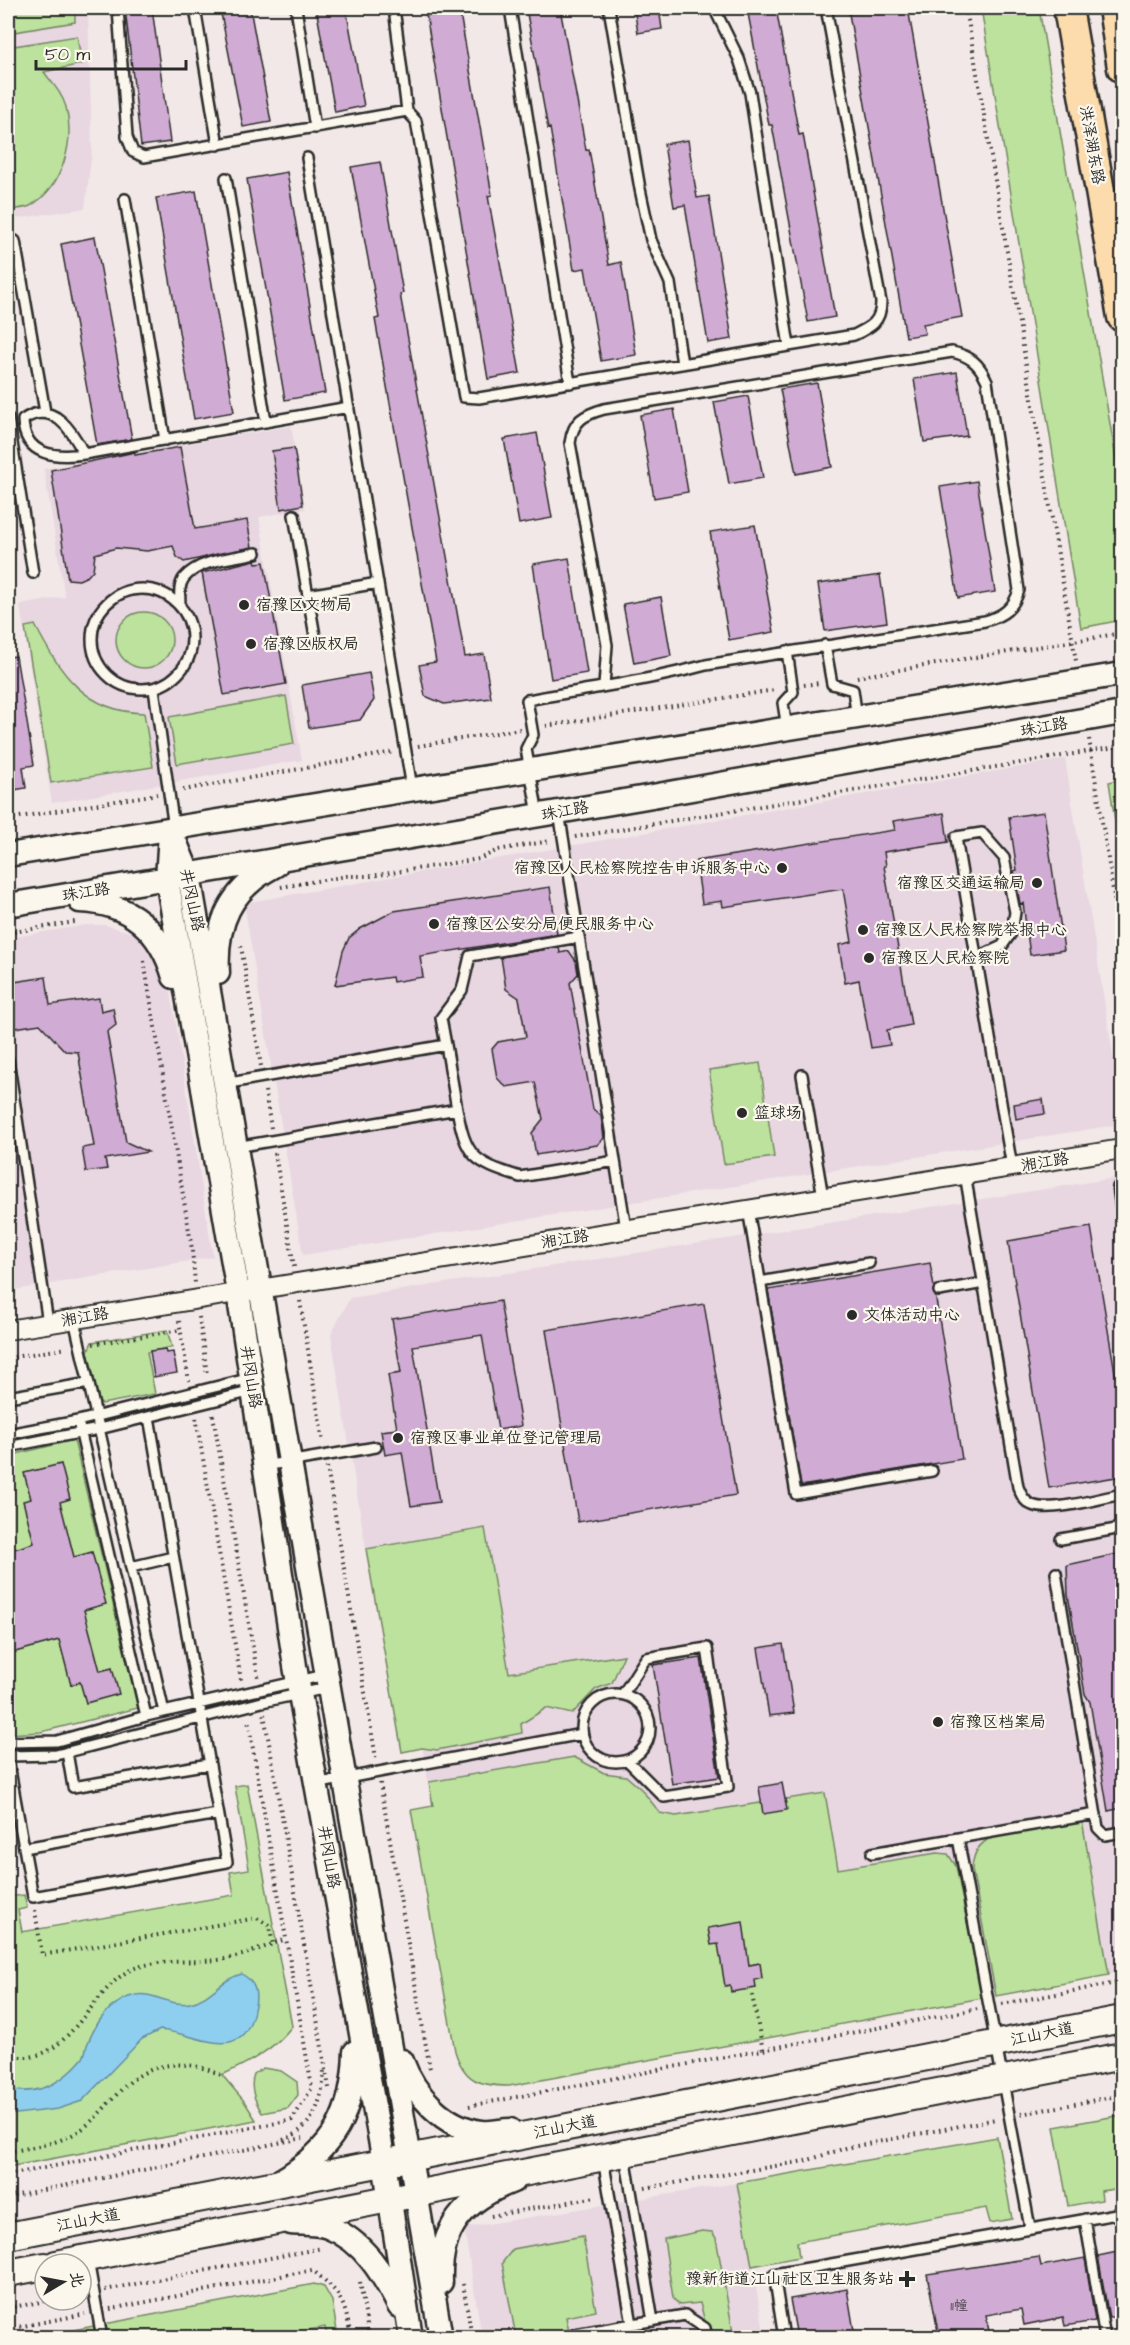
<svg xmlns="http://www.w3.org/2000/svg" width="1130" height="2345" font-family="'Architects Daughter','LXGW WenKai TC',sans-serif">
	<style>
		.built { fill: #e8d6e1 }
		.green { fill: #bce29d; stroke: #748664; stroke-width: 1.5 }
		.water { fill: #8ecfef; stroke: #668da1; stroke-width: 1.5 }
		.building { fill: #d0abd3; stroke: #2b2b2b; stroke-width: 1.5 }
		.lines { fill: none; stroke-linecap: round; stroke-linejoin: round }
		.service-casing { stroke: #2b2b2b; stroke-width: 14 }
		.minor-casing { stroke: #2b2b2b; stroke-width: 22 }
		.tertiary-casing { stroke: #2b2b2b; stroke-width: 27 }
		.secondary-casing { stroke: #2b2b2b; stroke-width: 30 }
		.primary-casing { stroke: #2b2b2b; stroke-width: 33 }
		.path { stroke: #2b2b2b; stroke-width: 4; stroke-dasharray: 1.5 4.5; stroke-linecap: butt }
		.service { stroke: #fbf7ec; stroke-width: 9 }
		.minor { stroke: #fbf7ec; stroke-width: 18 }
		.tertiary { stroke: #fbf7ec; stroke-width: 22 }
		.secondary { stroke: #fbf7ec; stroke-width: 26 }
		.primary { stroke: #fcdcac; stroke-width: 28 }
		.poi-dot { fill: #2b2b2b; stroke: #fbf7ec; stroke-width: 2 }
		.labels { text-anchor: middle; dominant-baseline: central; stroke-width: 4.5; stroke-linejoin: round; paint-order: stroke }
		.number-label { font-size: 14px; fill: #544b55 }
		.street-label { font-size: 16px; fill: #2b2b2b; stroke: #fbf7ec }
		.poi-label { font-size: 16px; fill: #2b2b2b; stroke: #fbf7ec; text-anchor: start }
	</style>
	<rect width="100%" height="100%" fill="#f2e8e7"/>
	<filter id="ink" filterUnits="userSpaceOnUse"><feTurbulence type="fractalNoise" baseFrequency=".0167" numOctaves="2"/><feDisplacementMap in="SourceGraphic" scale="12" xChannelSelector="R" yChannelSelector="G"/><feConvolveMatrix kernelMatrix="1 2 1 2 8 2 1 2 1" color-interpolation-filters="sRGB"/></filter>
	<g filter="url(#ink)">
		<path class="built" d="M8 8H88L92 150 85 208 8 220Z
			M291 426 305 509 259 517 302 760 52 803 20 605 65 597 44 469Z
			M1065 759 1122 1111V1124L303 1255 244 903Z
			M87 925H105L136 934 150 944 167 968 213 1257 8 1291V938Z
			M1122 1177V1967L1109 1975 862 2022 467 2010 388 1546 366 1549 331 1334 350 1298Z
			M737 2183 765 2337H482L464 2228Z"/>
		<path class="green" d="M8 8H75V22L8 33Z
			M981 8H1039L1122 494V620L1081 628Z
			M77 36 82 64 44 72C52 83 62 93 66 107 75 142 63 187 30 206 24 209 14 209 8 210V47Z
			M116 640a28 28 0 1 1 56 0a28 28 0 1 1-56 0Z
			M35 625C60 673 85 712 144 713L153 767 51 783 25 627Z
			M286 696 294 744 177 764 169 717Z
			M1122 779V865L1109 782Z
			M760 1063 774 1157 724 1164 709 1070Z
			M167 1330 172 1347 147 1352 155 1394 102 1404 99 1402 88 1351 92 1342Z
			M74 1440 138 1708 41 1732 8 1734V1456Z
			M485 1528 509 1673 624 1655 612 1683 596 1689 572 1714 546 1708 521 1724 522 1733 437 1750 422 1748 402 1752 366 1549Z
			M574 1757 604 1773 626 1776 642 1790 660 1813 676 1816 825 1793 838 1869 937 1853 948 1854 956 1866 982 1998 509 2086C480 2086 464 2081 455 2051L411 1810 433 1806 429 1782Z
			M247 1784 292 2026C275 2049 248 2063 222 2075L244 2101 256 2120 8 2167V1895V1897L24 1895 27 1908 18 1910 22 1932 234 1895 230 1872 249 1869 235 1786Z
			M1082 1820 1109 1975 996 1996 972 1869C973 1854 978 1844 992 1837Z
			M263 2068 281 2071 297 2082 298 2095 288 2108 262 2113C255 2101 249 2088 254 2074Z
			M1122 2115V2188L1101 2191 1102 2200 1068 2206 1054 2127Z
			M997 2137 1012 2219 990 2223 986 2208 797 2242 799 2257 752 2266 737 2183Z
			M702 2231 712 2232 716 2238 734 2337H709L700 2303 679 2305 673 2298 664 2239Z
			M583 2236 596 2311 566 2317 570 2337H516L502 2263 513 2249Z
			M314 2284 324 2287 332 2301 338 2337H327L325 2327 264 2338H31Z"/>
		<path class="water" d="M242 1974C254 1982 258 1990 255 2005 245 2068 200 2034 160 2030L142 2039 82 2101 58 2109 8 2115V2089C39 2097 64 2081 83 2058 85 2054 86 2049 87 2045 93 2030 102 2013 116 2004 148 1981 162 2008 190 2003 209 2000 222 1978 242 1974Z"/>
		<path class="building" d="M125 8H152L170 142 141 146Z
			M220 8H250L271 122 243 127Z
			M316 8H346L364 106 335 112Z
			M425 8H459L492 195 488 196 520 373 488 379Z
			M526 8H560L586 150 589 149 609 265 621 262 636 355 601 361 585 268 574 270 550 128 548 129Z
			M634 8H659L662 29 638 33Z
			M747 8H776L799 135 803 134 835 317 808 322 772 125H769Z
			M848 8H908L962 317 923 324 925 334 906 337Z
			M688 140 697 198 709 196 732 339 708 343 685 205 674 207 664 144Z
			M380 162 403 293 400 294 465 657 484 654 491 698 444 704 425 696 419 665 436 662 375 319 379 318 351 167Z
			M287 172 325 393 285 400 247 179Z
			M196 191 234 412 194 419 156 198Z
			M95 237 132 439 97 445 61 244Z
			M957 372 967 436 924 442 914 379Z
			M817 383 832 467 796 474 780 389Z
			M748 396 763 478 729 484 714 402Z
			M674 409 688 492 654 498 640 415Z
			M537 433 552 518 519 524 504 439Z
			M180 447 195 529 247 520 252 547 184 562 177 557 173 546 147 551 116 548 95 554 93 570 88 576 79 580 68 579 51 470 135 452V455Z
			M294 448 303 505 281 509 272 451Z
			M977 481 995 592 958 598 940 487Z
			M755 525 774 632 729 640 710 532Z
			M569 558 587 673 551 679 533 564Z
			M255 560 256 563 264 562 286 684 224 695 202 573Z
			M880 575 887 622 825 631 818 584Z
			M661 597 671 656 634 663 623 604Z
			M16 656 34 765 23 767 26 788 8 791V657Z
			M369 673 374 700 360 720 309 728 302 685Z
			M1044 812 1064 950 1030 955 1023 903 1020 904 1014 871 1017 870 1009 817Z
			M944 813 948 842 884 852 886 866H884L911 1025 887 1030 890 1045 871 1048 859 980 845 983 839 945 852 942 843 889 723 907 722 901 702 904 696 861 895 830 893 821Z
			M550 887 557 934 420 956 423 977 393 982 392 977 335 985 343 951 349 938 360 929 394 911Z
			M559 947 560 953 569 951 576 961 578 974 570 983 593 1109 601 1116 604 1138 597 1145 536 1155 532 1133 543 1119 535 1082 506 1087 497 1078 492 1049 498 1042 526 1037 519 998 506 989 501 957Z
			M46 977 50 1005 99 998 101 1011 113 1008 116 1025 107 1032 126 1142 148 1152 105 1159 107 1169 86 1172 82 1148 94 1146 78 1052 65 1051 40 1024 8 1029V983Z
			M1043 1099 1045 1114 1016 1119 1014 1104Z
			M1091 1227 1122 1415V1476L1049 1488 1008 1241Z
			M930 1263 962 1459 801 1486 768 1290Z
			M500 1301 521 1426 498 1430 482 1335 413 1346 439 1502 411 1506 402 1452 385 1455 381 1431 397 1429 388 1375 401 1373 392 1319Z
			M704 1304 736 1495 578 1522 546 1330Z
			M165 1349 166 1353 173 1352 177 1373 154 1377 150 1351Z
			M61 1464 70 1499 60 1502 74 1557 92 1552 106 1604 84 1610 100 1671 112 1668 119 1694 86 1703 80 1682 71 1685 59 1640 8 1654V1551L34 1543 23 1501 31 1499 24 1473Z
			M1122 1553V1808L1108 1811 1090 1702 1085 1694 1068 1595 1067 1565Z
			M783 1644 794 1713 769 1716 758 1648Z
			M701 1658 719 1777 672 1784 653 1665Z
			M782 1783 787 1810 763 1814 759 1787Z
			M743 1922 749 1965 760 1963 762 1978 755 1980 756 1988 731 1992 730 1985 725 1986 718 1944 711 1945 708 1928Z
			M1122 2251V2316L1109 2318 1098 2256Z
			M1039 2257 1041 2266 1085 2258 1095 2321 1065 2326 1063 2317 1024 2325 1021 2309 986 2315 990 2337H939L927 2274Z
			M847 2289 855 2337H797L790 2299Z"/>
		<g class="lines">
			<g class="service-casing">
				<path id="service" d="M118 8 127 137 133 152 144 157 407 111 416 121 464 397 479 398 854 335C871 327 881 322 881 302L826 8
					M195 8 218 145
					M296 8 315 128
					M394 8 407 111
					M510 8 570 383
					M609 8 640 189 651 240 670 283 682 364
					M714 8 739 59 750 93 789 346
					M307 158 412 788
					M226 178 266 422
					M125 199 165 440
					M15 241 45 412
					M8 418 33 573
					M84 454C56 458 24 456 23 420 52 399 72 430 84 454L349 407
					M294 515 316 642
					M92 639a50 50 0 1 1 100 0a50 50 0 1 1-100 0Z
					M308 595 378 583
					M180 606C180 597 178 586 184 578 200 559 234 558 256 553
					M825 645 832 684 853 690 857 718
					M787 651 793 692 783 703 787 728
					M154 689 174 828
					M559 812 626 1229
					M538 814 526 749 533 735 527 700C587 689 647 681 706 665L985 621C1003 616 1014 608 1019 590L987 381C979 363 970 356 952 352L604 409C583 415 573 421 570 443L607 645 604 686
					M976 958 1002 946 1012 932 1015 912 1004 858 982 833 956 837 958 850 1012 1167
					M446 1045 441 1018 462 990 470 956 579 937
					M8 1059 48 1323
					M802 1075 823 1197
					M224 1084 446 1045 457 1109 236 1147
					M457 1109C466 1157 473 1162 520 1177L615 1161
					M965 1174 1018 1487C1021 1494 1024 1502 1032 1505 1050 1513 1102 1498 1122 1494
					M1118 1187 1122 1215
					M748 1209 796 1494 932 1471
					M760 1282 869 1263
					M939 1291 984 1283
					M74 1319 164 1712
					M8 1397 89 1383
					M78 1421 146 1716
					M8 1434 78 1421 251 1378
					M8 1447 99 1429 253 1391
					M264 1466 376 1447
					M1061 1539 1122 1528
					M131 1567 173 1557
					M1056 1573 1098 1828 1105 1835 1122 1832
					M582 1728a34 34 0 1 1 68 0a34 34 0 1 1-68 0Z
					M623 1694 646 1658 707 1648 728 1787 664 1797 628 1761
					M8 1742 57 1741 146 1716 325 1675
					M67 1752 73 1787 209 1764
					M8 1756 56 1755 262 1702 327 1688
					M8 1759 33 1897 227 1862 149 1417
					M315 1784 582 1734
					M958 1838 1030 2228
					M24 1848 218 1814
					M872 1853 1096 1814
					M625 2155 653 2321
					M603 2159 632 2324
					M1085 2219 1105 2338
					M88 2260 102 2338
					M575 2334 685 2315 705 2328 707 2338
					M784 2338 774 2274 1122 2213"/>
			</g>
			<g class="minor-casing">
				<path id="minor" d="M8 1330 1122 1149"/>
			</g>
			<g class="tertiary-casing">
				<path id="tertiary" d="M170 829 189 875 441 2338
					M170 833 167 879 238 1292 295 1666 384 2162 411 2338
					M8 855 1122 674
					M80 901C130 903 160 929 174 977
					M8 905 641 798 1122 713
					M218 973C215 923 230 889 276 865
					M402 2061C414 2094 444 2128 482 2132 491 2133 501 2130 510 2130
					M280 2181C334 2149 353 2115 355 2052
					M291 2223C302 2224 317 2223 328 2227 364 2241 383 2274 399 2306
					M441 2282C439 2228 464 2200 513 2181"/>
			</g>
			<g class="secondary-casing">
				<path id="secondary" d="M8 2236 1122 2019
					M56 2264 1122 2056
					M8 2273 45 2266"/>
			</g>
			<g class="primary-casing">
				<path id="primary" d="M1068 8 1122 317
					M1113 8 1122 68"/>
			</g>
			<path class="path" d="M966 8 1076 661
				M857 677 1122 633
				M804 685 820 683
				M546 726 775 690
				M1089 739 1122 947
				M418 746 520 729
				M183 790 394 752
				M8 819 157 794
				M575 837 1122 746
				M281 887 347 876H371L479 859 498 850 550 841
				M8 933 75 922
				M241 946 261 1066
				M144 961 192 1249 195 1283
				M265 1091 271 1128
				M275 1153 294 1267
				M300 1301 323 1442
				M199 1317 207 1375
				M179 1321 189 1381
				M93 1344 181 1330
				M8 1358 67 1348
				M213 1415 258 1677
				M196 1418 241 1680
				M327 1467 376 1758
				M264 1714 329 2088
				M380 1783 430 2069
				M35 1910 42 1955 257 1918 269 1925 273 1944
				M752 1995 763 2050
				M1002 2004 1122 1982
				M8 2054C62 2073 87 1998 125 1973 149 1957 196 1964 225 1959 245 1956 266 1946 286 1939
				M469 2106 977 2009
				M1021 2114 1122 2095
				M283 2140C314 2128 323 2101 324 2069
				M8 2152C32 2147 61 2144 82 2129 97 2118 108 2103 121 2090 149 2061 186 2058 221 2075
				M8 2175 292 2120 312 2088 248 1720
				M645 2188 805 2161 846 2148 996 2119
				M8 2197 303 2138
				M491 2216 596 2197
				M360 2282 369 2338
				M463 2284 472 2338
				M105 2290 322 2248
				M8 2308 51 2300
				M110 2309 312 2270C341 2292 345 2302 351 2338
				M8 2329 85 2314"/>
			<use href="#service" class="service"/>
			<use href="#minor" class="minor"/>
			<use href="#tertiary" class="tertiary"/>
			<use href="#secondary" class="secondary"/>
			<use href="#primary" class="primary"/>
		</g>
	</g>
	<g class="poi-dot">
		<circle cx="244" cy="605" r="6"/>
		<circle cx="251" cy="644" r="6"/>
		<circle cx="782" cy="868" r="6"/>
		<circle cx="1037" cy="883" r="6"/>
		<circle cx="434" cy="924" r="6"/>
		<circle cx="863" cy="930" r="6"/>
		<circle cx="869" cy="958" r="6"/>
		<circle cx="742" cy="1113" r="6"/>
		<circle cx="852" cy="1315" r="6"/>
		<circle cx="398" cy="1438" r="6"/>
		<circle cx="938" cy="1722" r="6"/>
		<path d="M904 2270h6v6h6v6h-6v6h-6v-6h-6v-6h6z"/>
	</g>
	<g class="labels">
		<g class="number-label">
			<text x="959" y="2306">11幢</text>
		</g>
		<g class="street-label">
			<text transform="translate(1092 145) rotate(80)">洪泽湖东路</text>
			<text transform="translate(1044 727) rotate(-10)">珠江路</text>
			<text transform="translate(565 811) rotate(-10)">珠江路</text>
			<text transform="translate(86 892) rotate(-9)">珠江路</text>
			<text transform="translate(192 900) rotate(78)">井冈山路</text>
			<text transform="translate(1045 1162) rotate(-9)">湘江路</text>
			<text transform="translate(565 1239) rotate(-9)">湘江路</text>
			<text transform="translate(85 1317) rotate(-10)">湘江路</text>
			<text transform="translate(251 1377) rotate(81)">井冈山路</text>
			<text transform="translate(329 1857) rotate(80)">井冈山路</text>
			<text transform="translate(1042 2034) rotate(-11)">江山大道</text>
			<text transform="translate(565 2127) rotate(-11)">江山大道</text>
			<text transform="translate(88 2220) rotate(-11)">江山大道</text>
		</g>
		<g class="poi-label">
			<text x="256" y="605">宿豫区文物局</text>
			<text x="263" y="644">宿豫区版权局</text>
			<text x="770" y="868" text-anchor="end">宿豫区人民检察院控告申诉服务中心</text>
			<text x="1025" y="883" text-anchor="end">宿豫区交通运输局</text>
			<text x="446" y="924">宿豫区公安分局便民服务中心</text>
			<text x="875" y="930">宿豫区人民检察院举报中心</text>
			<text x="881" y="958">宿豫区人民检察院</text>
			<text x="754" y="1113">篮球场</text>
			<text x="864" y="1315">文体活动中心</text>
			<text x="410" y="1438">宿豫区事业单位登记管理局</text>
			<text x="950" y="1722">宿豫区档案局</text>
			<text x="894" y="2279" text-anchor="end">豫新街道江山社区卫生服务站</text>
		</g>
	</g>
	<rect width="1130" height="2345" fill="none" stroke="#fbf7ec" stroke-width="30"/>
	<rect x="15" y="15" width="1100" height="2315" fill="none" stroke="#2b2b2b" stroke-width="2" filter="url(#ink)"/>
	<g transform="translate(63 2282) rotate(80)"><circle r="28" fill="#fbf7ec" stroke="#a8a59f" stroke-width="1.5"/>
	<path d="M0-4.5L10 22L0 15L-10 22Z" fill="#2b2b2b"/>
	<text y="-9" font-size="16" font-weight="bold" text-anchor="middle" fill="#2b2b2b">北</text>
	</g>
	<path d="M36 60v9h150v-9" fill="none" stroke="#2b2b2b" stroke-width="3"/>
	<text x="45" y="60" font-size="18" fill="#2b2b2b" stroke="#fbf7ec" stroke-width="4.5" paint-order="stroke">50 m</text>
</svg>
